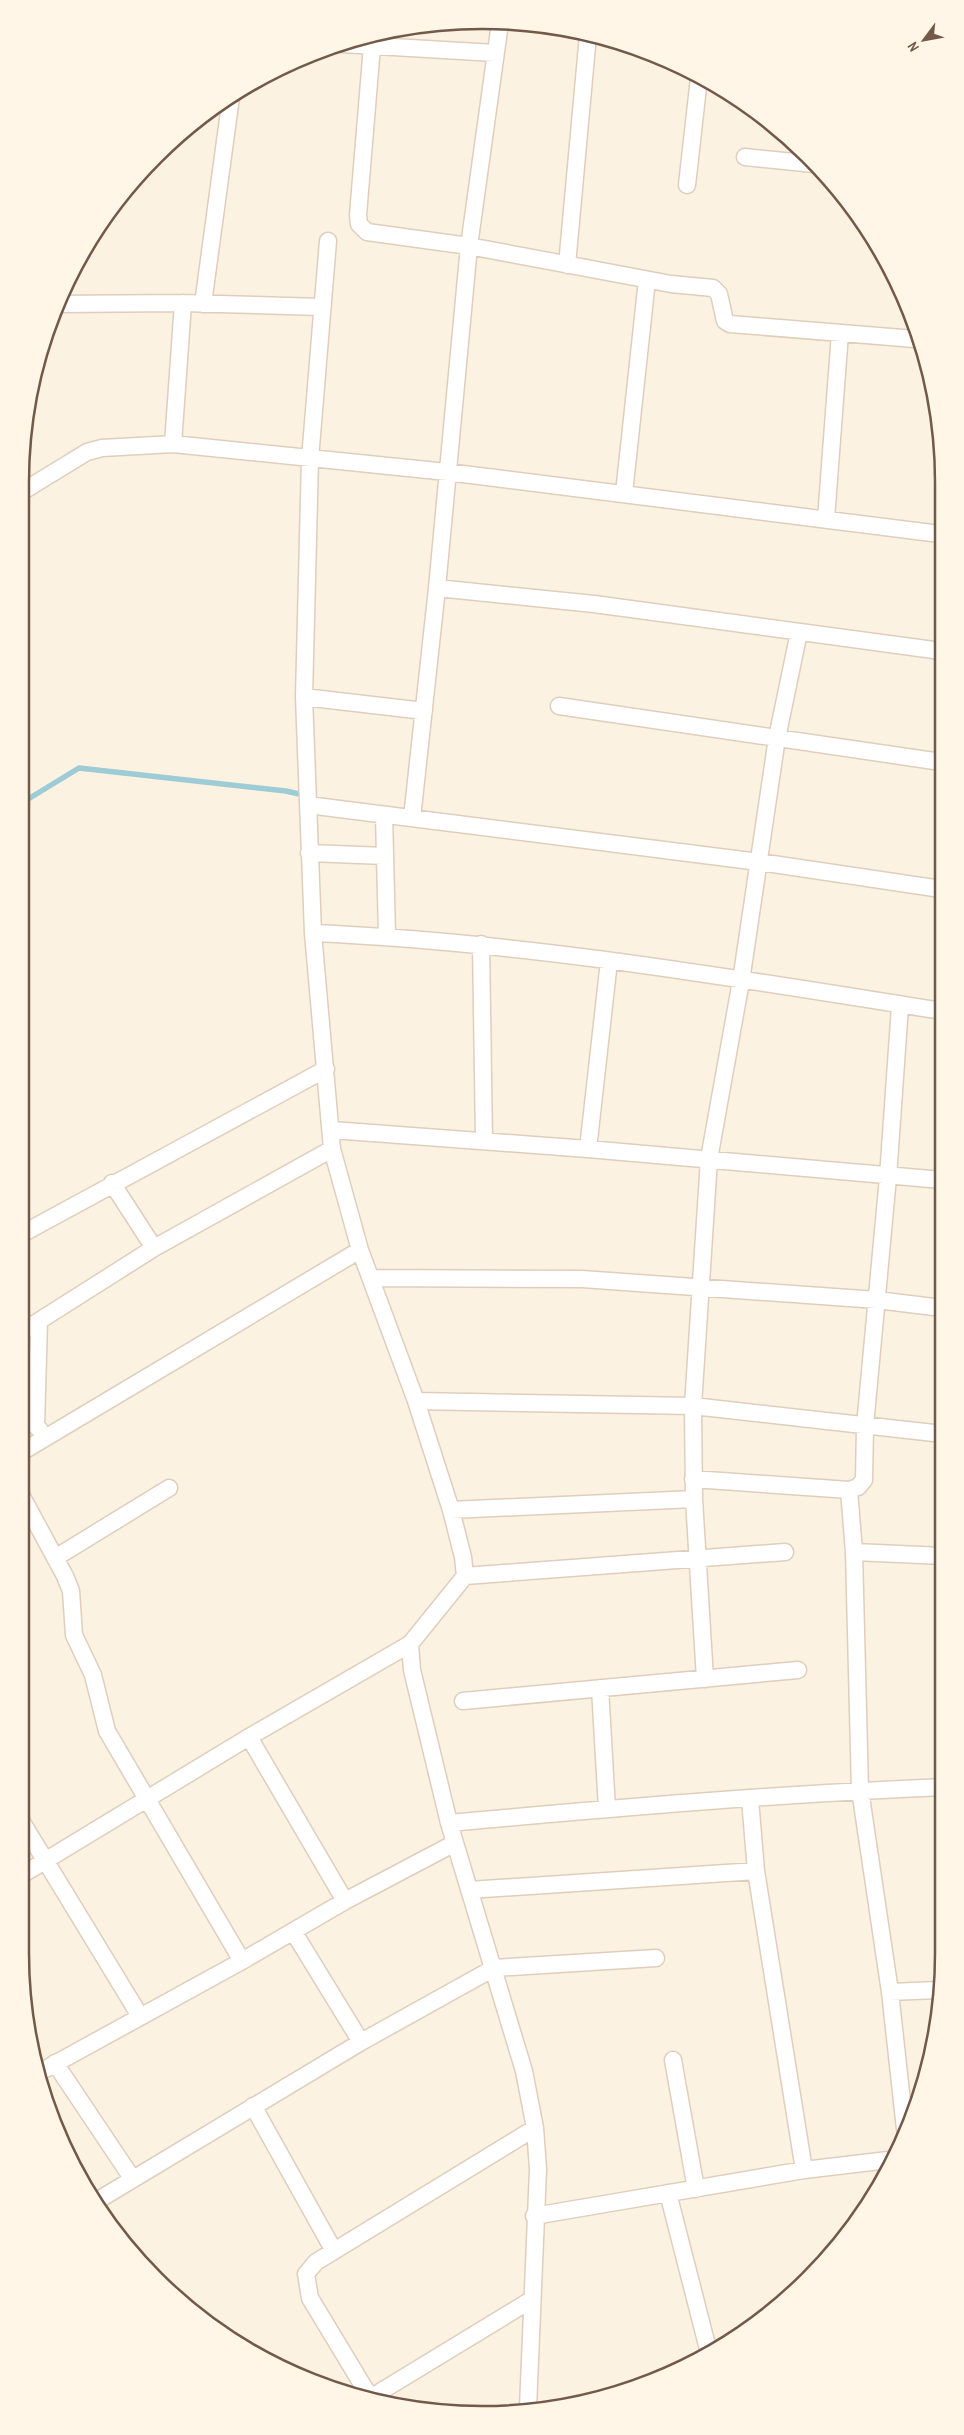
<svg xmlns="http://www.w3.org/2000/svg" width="964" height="2435" font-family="'Archivo Narrow',sans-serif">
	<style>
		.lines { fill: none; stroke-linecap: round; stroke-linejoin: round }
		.stream { stroke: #9dcbd6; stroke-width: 5.5 }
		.minor-casing { stroke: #dfcebd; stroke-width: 19 }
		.minor { stroke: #fff; stroke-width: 16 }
		.rim { fill: none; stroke: #725949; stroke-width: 2.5 }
	</style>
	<rect width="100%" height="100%" fill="#fcf2e1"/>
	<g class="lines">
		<path class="stream" d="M20 804 79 768 286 791 299 794"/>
		<g class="minor-casing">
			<path id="minor" d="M373 34 358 215 359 224 367 232 469 246 671 284 713 288 719 294 725 321 730 324 915 339
				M342 44 495 53
				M745 157 814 164
				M687 185 699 78
				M328 241 310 459 304 697 313 933 332 1149 360 1250 416 1401 451 1510 463 1557 465 1576 410 1644 412 1670 449 1823 524 2071 535 2128 538 2169 528 2408
				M567 265 588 35
				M58 304 183 303 321 307
				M203 304 231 97
				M173 444 183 303
				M20 493 87 452 102 448 173 444 447 472 940 534
				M624 493 647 280
				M826 519 840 333
				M437 588 594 604 941 651
				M304 697 424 711
				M559 706 941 762
				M308 805 759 862 941 889
				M384 815 387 936
				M412 818 437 588 469 246 500 23
				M309 853 385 856
				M313 933C524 942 733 978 942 1011
				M481 944 484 1140
				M332 1130 588 1149 942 1180
				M588 1149 609 961
				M112 1183 154 1248
				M20 1235 326 1069
				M371 1278 582 1279 877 1300 942 1308
				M20 1333 154 1248 332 1149
				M416 1401 693 1406 943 1434
				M20 1409 40 1430
				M36 1426 39 1321
				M20 1453 360 1250
				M693 1479 849 1490 858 1487 864 1480 865 1426 888 1177 900 1006
				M849 1490 854 1552 860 1790 890 1992 905 2129
				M20 1493 65 1576 71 1591 74 1635 93 1675 107 1731 242 1961
				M451 1510 694 1499
				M854 1552 943 1556
				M55 1558 169 1488
				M465 1576 785 1552
				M705 1679 694 1499 693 1406 709 1159 741 981 777 738 799 632
				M600 1688 607 1809
				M463 1701 798 1670
				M249 1737 345 1901
				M750 1799 756 1871 804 2170
				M20 1819 140 2016
				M449 1823C613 1808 778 1794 944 1787
				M20 1876 249 1737 410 1644
				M469 1890 756 1871
				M293 1931 361 2042
				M890 1992 938 1990
				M673 2060 696 2189
				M55 2063 132 2178
				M40 2072 242 1961 345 1901 455 1843
				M253 2106 334 2251
				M668 2193 709 2353
				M95 2202 361 2042 494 1968 656 1958
				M534 2216 804 2170 888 2160
				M370 2398 531 2300
				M371 2399 310 2298 306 2274 316 2262 535 2128"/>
		</g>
		<use href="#minor" class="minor"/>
	</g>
	<path d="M0 0H964V2435H0ZM482 29H482A453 453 0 0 1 935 482V1953A453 453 0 0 1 482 2406H482A453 453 0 0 1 29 1953V482A453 453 0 0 1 482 29Z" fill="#fff6e7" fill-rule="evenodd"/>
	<path class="rim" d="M482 29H482A453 453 0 0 1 935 482V1953A453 453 0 0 1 482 2406H482A453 453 0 0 1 29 1953V482A453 453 0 0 1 482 29Z"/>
	<g transform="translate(924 40) rotate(238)" stroke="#fff6e7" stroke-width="4" paint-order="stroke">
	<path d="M0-4L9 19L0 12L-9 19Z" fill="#725949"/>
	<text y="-8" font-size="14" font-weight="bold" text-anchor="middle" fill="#725949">N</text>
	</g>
</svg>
